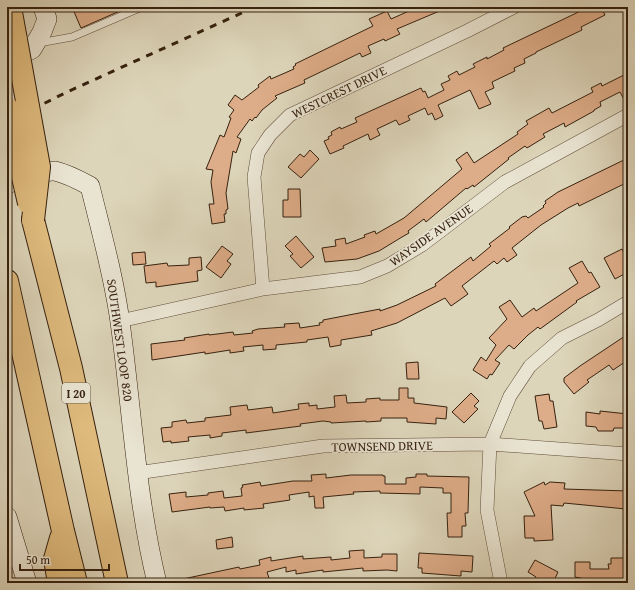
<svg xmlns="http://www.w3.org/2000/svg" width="635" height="590" font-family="'Gentium Book Plus',serif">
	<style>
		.building { fill: #ddac88; stroke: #36210f }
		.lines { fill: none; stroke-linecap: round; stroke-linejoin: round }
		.lane-casing { stroke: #604e3a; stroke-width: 8 }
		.street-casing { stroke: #604e3a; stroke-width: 14 }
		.secondary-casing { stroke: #36210f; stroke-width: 20 }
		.highway-casing { stroke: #36210f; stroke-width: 24 }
		.lane { stroke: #e9e4d2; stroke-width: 7 }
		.street { stroke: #e9e4d2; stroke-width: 13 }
		.secondary { stroke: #e9e4d2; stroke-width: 19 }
		.highway { stroke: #deba7d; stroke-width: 22 }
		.rail { stroke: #36210f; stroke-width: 3; stroke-dasharray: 7 7; stroke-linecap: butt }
		.highway-bridge-casing { stroke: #36210f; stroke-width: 24; stroke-linecap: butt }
		.highway-bridge { stroke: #deba7d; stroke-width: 22 }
		.labels { text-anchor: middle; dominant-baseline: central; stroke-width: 3.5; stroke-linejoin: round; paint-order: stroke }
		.shield { fill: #e9e4d2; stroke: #6c5c4a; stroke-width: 1 }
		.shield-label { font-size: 12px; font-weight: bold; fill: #36210f }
		.street-label { font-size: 13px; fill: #36210f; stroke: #e9e4d2 }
	</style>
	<rect width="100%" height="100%" fill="#ddd5ba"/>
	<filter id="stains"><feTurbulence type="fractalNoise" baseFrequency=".005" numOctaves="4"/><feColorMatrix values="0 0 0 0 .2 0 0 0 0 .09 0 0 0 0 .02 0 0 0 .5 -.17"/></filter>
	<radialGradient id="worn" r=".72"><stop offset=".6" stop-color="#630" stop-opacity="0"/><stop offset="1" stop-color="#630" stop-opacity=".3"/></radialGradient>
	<path class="building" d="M72 7H129L81 28Z
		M418 7H449L397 29 400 34 385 41 384 39 368 46 371 53 362 57 360 53 304 80 305 83 275 96 277 98 262 110 256 118 255 117 252 121 250 119 237 137 241 139 236 153 233 151 226 193 228 209 226 210V214H224L225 222 212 224 209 204H214L211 182 213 170 206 169 220 135 224 137 231 118 229 117 234 110 228 105 235 95 242 100 259 87 258 85 270 76 271 79 294 69 293 67 296 65 295 64 373 26 369 19 387 11 391 19Z
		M589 7H601L605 15 581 27 582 30 536 52V53L524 59 525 63 514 68 515 71 492 82 494 88 485 92 491 104 479 109 470 90 438 105 443 116 435 120 432 113 428 115 425 108 408 116 410 120 399 125 396 120 377 129 380 135 370 140 368 134 343 146 344 148 330 154 324 141 329 139 328 137 332 135 331 132 340 127 341 129 357 122 355 118 421 88 423 92 425 91 428 98 444 90 441 84 450 80 448 76 457 71 459 75 475 67 473 64 487 57V59L504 50 503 48Z
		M628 73V107L620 92 600 102 601 106 594 110V111L565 127 564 123 543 134 545 137 527 148 525 146 508 158 509 159 474 187 473 185 467 189 466 188 426 222 424 219 408 231 409 233 402 237 379 251 357 259 325 262 322 248 336 246 335 240 345 238 346 244 365 237 364 235 375 231 376 234 404 218 462 169 456 160 467 152 474 163 518 134 517 132 528 124 526 121 549 108 552 113 593 92 591 88 601 83 602 86Z
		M310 150 319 159 301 178 288 167 300 154 304 157Z
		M628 158V182L579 206 578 203 568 208 541 225 512 248 517 255 507 262 504 258 497 264 494 261 462 286 468 294 451 306 445 298 397 323 371 331 372 335 341 340V345L330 347 328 337 307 340V342L276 345V349L263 350V345L243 347 244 351 230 353V350L205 354V352L152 360 151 344 185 340 184 338 209 334V335L233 332 234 335 253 333 252 331 258 329 285 327 284 324 299 323 300 328 320 325 319 323 323 322V320L380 309V311L397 305 436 286 435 284 471 257 473 261 491 246 489 244 510 228 509 227 522 217 526 216 528 218 544 207 543 206 546 203 545 201 558 192Z
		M288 189H300L301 217H283V200H288Z
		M296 236 314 257 301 268 290 256 293 254 285 246Z
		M222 246 233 254 227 261 231 264 221 278 206 267Z
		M622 249 628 261V272L615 279 604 258Z
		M145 252 146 264 133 265 132 253Z
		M201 257 202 270 197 271 198 281 156 287V282L146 283 144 266 167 263 168 266 189 265V258Z
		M582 261 589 273 591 272 600 287 576 301 577 302 540 329 538 327 528 335 514 349 509 345 495 360 500 363 492 375 490 374 487 379 473 370 481 357 486 361 496 345 489 338 507 319 499 307 510 300 522 317 534 308 536 311 578 283 569 268Z
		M628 334V360L613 370 609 365 587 380 589 382 574 394 564 382V378L580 366Z
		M418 362 419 379H407L406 363Z
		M399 388H408V398H414V403L447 407 446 419 436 418V424L407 422V418H381V421L366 422V421L331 423V422L323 421 300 424 301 426 246 433V430L222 433V436L210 438V435L188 437 189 441 171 443V441L163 442 161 428 172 427V422L186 420 187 423 205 421V418L231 415 230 407 247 405 248 410 272 407 273 413 299 409 298 404 309 403V406L317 405V409L335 407 334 396 346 395 347 403 366 402V399L380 398V400H399Z
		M471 393 479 401 474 406 478 409 464 423 452 412Z
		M549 394 550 401H553L557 427 544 429 542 421H539L535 396Z
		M600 411 628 414V428H614L613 431H598L596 427 586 426V412L600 414Z
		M326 474V478L351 475H383V476H385V484H406V478L416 477V474H427V476L469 477 468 513H465L466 526H462V537H448L447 513H451V493H443V488L420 487V494L380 493V491L353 492 354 494 323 497 324 508H315L314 496 309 497V492L289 495 290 500 263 504 264 508 244 510V508L225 511 224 507 210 508V507L172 512 169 494 186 492V497L208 495V493L223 491 224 498 242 496 241 488 243 487 242 485 260 482 261 486 293 481H312L311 475Z
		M544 482 545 485 550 482 565 483 564 489 628 491 626 509 564 503 563 506 551 505 553 540 534 541V538H525L524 516H535L524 492Z
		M232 537 233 547 217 549 216 540Z
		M364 550V558L382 557V554H397V571L387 570 363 571V568L323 572V570L296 574V570L286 572V567L267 572 269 578 266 579 267 583H183V579L239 567 240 569 260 565 259 560 271 557V561L303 556V559L331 557V560L350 558 349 551Z
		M419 553 473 556 472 572 461 571V576L422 573V568H418Z
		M611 558H628V581L585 582V579L575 577V562H590V569H609L608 564H611Z
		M535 560 558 572 553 583H542L535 579 536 577 528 572Z"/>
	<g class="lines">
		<g class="lane-casing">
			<path id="lane" d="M39 43 72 37 142 7"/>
		</g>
		<g class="street-casing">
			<path id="street" d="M263 289 254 177 258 153 270 135 290 115 467 31 514 7
				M120 321 263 289 360 277 387 266 422 245 505 182 628 115
				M137 473 323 446 490 444 628 454
				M501 583 487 510 490 444 510 396 530 366 562 338 598 320 628 302"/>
		</g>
		<g class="secondary-casing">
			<path id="secondary" d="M7 62 32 49 42 32 47 19 43 7
				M7 184C17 180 46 170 55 171 68 174 79 180 90 186 101 231 114 277 120 322 132 409 136 497 157 583
				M7 517 27 583"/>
		</g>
		<g class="highway-casing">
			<path id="highway" d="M10 7 16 40
				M33 220 71 368 117 583
				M7 281 63 531 76 583
				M59 583 55 559 61 538"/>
		</g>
		<use href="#lane" class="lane"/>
		<use href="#street" class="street"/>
		<use href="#secondary" class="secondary"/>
		<use href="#highway" class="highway"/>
		<path class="rail" d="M7 122 67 92 255 7"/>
		<g class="highway-bridge-casing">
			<path id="highway-bridge" d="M16 40 39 167 33 220
				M7 108 29 203"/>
		</g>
		<use href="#highway-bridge" class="highway-bridge"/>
	</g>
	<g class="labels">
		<rect class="shield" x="62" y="383" width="28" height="20" rx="3"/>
		<g class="shield-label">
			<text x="76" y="393">I 20</text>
		</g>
		<g class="street-label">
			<text transform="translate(339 92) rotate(-26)">WESTCREST DRIVE</text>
			<text transform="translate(431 235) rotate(-35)">WAYSIDE AVENUE</text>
			<text transform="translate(120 340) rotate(82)">SOUTHWEST LOOP 820</text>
			<text transform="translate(382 446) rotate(-1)">TOWNSEND DRIVE</text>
		</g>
	</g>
	<rect width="635" height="590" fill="none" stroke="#ddd5ba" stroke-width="24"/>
	<rect x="8" y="8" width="619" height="574" fill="none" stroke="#36210f" stroke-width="2"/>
	<rect x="12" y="12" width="611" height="566" fill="none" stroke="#36210f"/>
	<path d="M20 564v6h89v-6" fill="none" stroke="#36210f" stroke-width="2"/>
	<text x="26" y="564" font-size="12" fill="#36210f" stroke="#e9e4d2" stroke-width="3" paint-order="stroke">50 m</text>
	<rect width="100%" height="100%" filter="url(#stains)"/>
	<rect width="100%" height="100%" fill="url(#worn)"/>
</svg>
